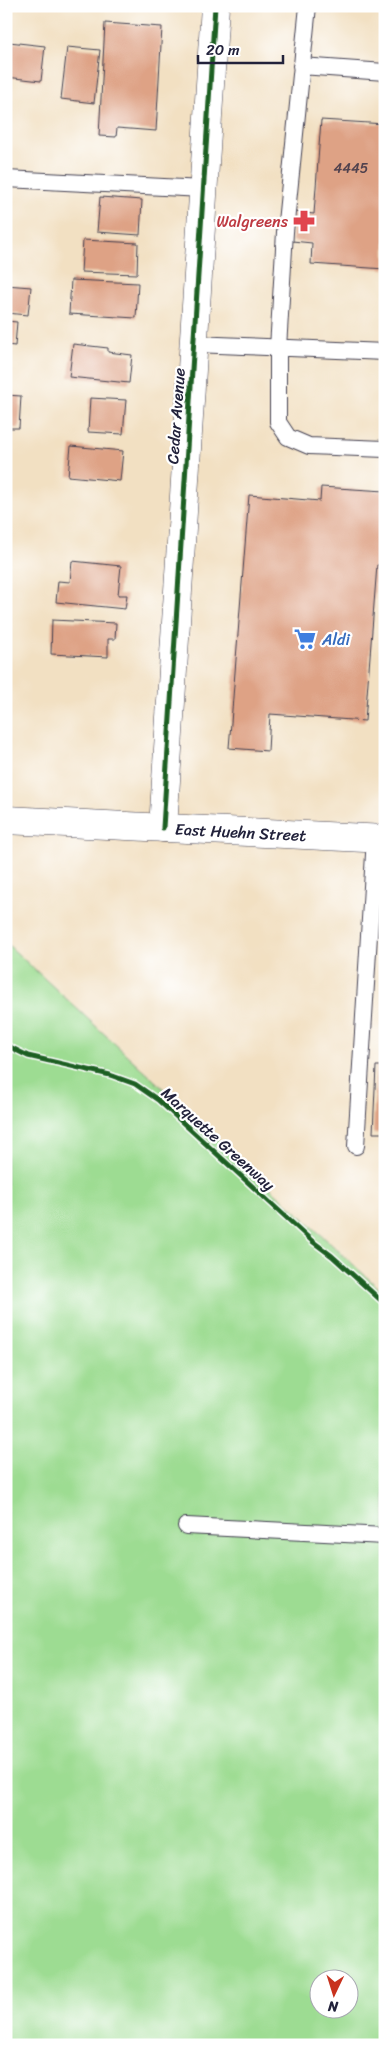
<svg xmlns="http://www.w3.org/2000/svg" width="391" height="2051" font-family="Sriracha,sans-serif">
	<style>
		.green { fill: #9ddc92; stroke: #607f66; fill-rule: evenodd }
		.building { fill: #dea285 }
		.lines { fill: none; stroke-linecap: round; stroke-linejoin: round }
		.lane-casing { stroke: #413e4f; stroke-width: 18 }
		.street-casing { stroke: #413e4f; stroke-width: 29 }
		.lane { stroke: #fff; stroke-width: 16 }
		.street { stroke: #fff; stroke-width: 28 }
		.cycleway-casing { stroke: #fff; stroke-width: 8 }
		.cycleway { stroke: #1b5e20; stroke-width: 5 }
		.labels { text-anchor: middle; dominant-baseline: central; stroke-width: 4.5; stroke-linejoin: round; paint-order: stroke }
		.number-label { font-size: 14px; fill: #51424e }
		.health-label { font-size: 16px; fill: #be3a42; stroke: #fff; text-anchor: end }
		.street-label { font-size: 16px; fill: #22223b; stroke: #fff }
		.shop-label { font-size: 16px; fill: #366cbe; stroke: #fff; text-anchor: start }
	</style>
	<rect width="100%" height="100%" fill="#fff"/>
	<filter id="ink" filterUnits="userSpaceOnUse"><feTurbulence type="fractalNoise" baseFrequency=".02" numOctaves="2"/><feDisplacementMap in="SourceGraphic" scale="10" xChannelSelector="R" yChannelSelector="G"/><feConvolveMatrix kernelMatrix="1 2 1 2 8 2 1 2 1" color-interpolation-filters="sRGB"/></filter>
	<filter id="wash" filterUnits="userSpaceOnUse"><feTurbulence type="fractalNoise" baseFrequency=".0096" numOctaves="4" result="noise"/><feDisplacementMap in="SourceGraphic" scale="20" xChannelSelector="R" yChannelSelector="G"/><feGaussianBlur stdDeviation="1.12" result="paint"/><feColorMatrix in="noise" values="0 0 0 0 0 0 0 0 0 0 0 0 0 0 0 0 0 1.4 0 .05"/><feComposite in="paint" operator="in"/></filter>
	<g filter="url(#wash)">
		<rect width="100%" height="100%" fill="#f2e0c2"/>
		<path class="green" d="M6 943 385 1294V2045H6ZM318 1978H348V2008H318Z"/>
		<g id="blocks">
			<path class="building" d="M105 23 162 27 156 131 117 128 116 137 99 136Z
				M9 42 45 46 41 81 6 77Z
				M67 47 100 50 94 103 61 99Z
				M321 120 385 124V269L311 264 312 243 292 241 294 212 314 214Z
				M100 197 142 200 140 235 97 232Z
				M83 240 138 243 137 274 81 272Z
				M71 280 138 283 136 318 69 314Z
				M6 285 31 287 28 315 6 313Z
				M6 321 17 322 15 346 6 345Z
				M73 344 108 348V352L132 355 129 383 69 377Z
				M6 395 21 396 19 428H6Z
				M90 398 126 400 123 434 88 432Z
				M71 446 123 451 120 481 68 476Z
				M321 487 385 491V565H377L365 721 270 714 268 751 229 748 249 495 320 501Z
				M72 561 121 566 118 595H127L125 609 56 602 58 581 70 582Z
				M52 620 116 623 115 639H108V657L51 654Z
				M376 1066H385V1133H373Z"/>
		</g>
	</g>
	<g filter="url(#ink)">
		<use href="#blocks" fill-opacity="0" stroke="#413e4f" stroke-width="1"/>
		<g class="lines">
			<g class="lane-casing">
				<path id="lane" d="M308 6 285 232 278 348V422L288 437 309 446 385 449
					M301 66 385 72
					M6 179 203 189
					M194 344 385 352
					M356 1146 375 838
					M186 1526 385 1536"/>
			</g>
			<g class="street-casing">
				<g id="street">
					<path id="s1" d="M6 820 385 839"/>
					<path d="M163 828 215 6"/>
				</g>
			</g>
			<use href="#lane" class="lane"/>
			<use href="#street" class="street"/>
			<g class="cycleway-casing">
				<path id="cycleway" d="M163 828 215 6
					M6 1045 28 1056 110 1075 135 1084 158 1100 312 1241 332 1256 385 1304"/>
			</g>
			<use href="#cycleway" class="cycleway"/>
		</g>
	</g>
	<defs>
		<g id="pharmacy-bare" transform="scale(1.725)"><path d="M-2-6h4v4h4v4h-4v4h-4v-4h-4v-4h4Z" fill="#e0444e" stroke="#fff" stroke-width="2.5" paint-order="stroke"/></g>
		<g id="supermarket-bare" transform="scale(1.725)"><path d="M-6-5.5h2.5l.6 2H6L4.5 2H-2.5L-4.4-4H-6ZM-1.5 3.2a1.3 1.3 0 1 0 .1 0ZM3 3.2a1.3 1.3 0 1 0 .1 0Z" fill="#3f7fe0" stroke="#fff" stroke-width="2.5" paint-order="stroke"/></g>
	</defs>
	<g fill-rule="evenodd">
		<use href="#pharmacy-bare" x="304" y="221"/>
		<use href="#supermarket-bare" x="305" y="639"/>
	</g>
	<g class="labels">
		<g class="number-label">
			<text x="351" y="168">4445</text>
		</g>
		<g class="health-label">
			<text x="288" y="221">Walgreens</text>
		</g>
		<g class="street-label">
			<text transform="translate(176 416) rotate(-86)">Cedar Avenue</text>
			<text stroke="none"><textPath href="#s1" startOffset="235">East Huehn Street</textPath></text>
			<text transform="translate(218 1139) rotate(42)">Marquette Greenway</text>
		</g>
		<g class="shop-label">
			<text x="322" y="639">Aldi</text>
		</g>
	</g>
	<rect width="391" height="2051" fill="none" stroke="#fff" stroke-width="25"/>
	<g transform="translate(334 1994) rotate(184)"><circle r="24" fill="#ffffff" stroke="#a7a7b1"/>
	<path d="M0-4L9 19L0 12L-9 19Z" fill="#c8321e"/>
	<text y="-8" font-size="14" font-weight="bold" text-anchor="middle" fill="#22223b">N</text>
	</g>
	<path d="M198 55v8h85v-8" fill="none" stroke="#22223b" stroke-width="2.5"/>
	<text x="206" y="55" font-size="15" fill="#22223b" stroke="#ffffff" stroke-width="4" paint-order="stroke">20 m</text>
</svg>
